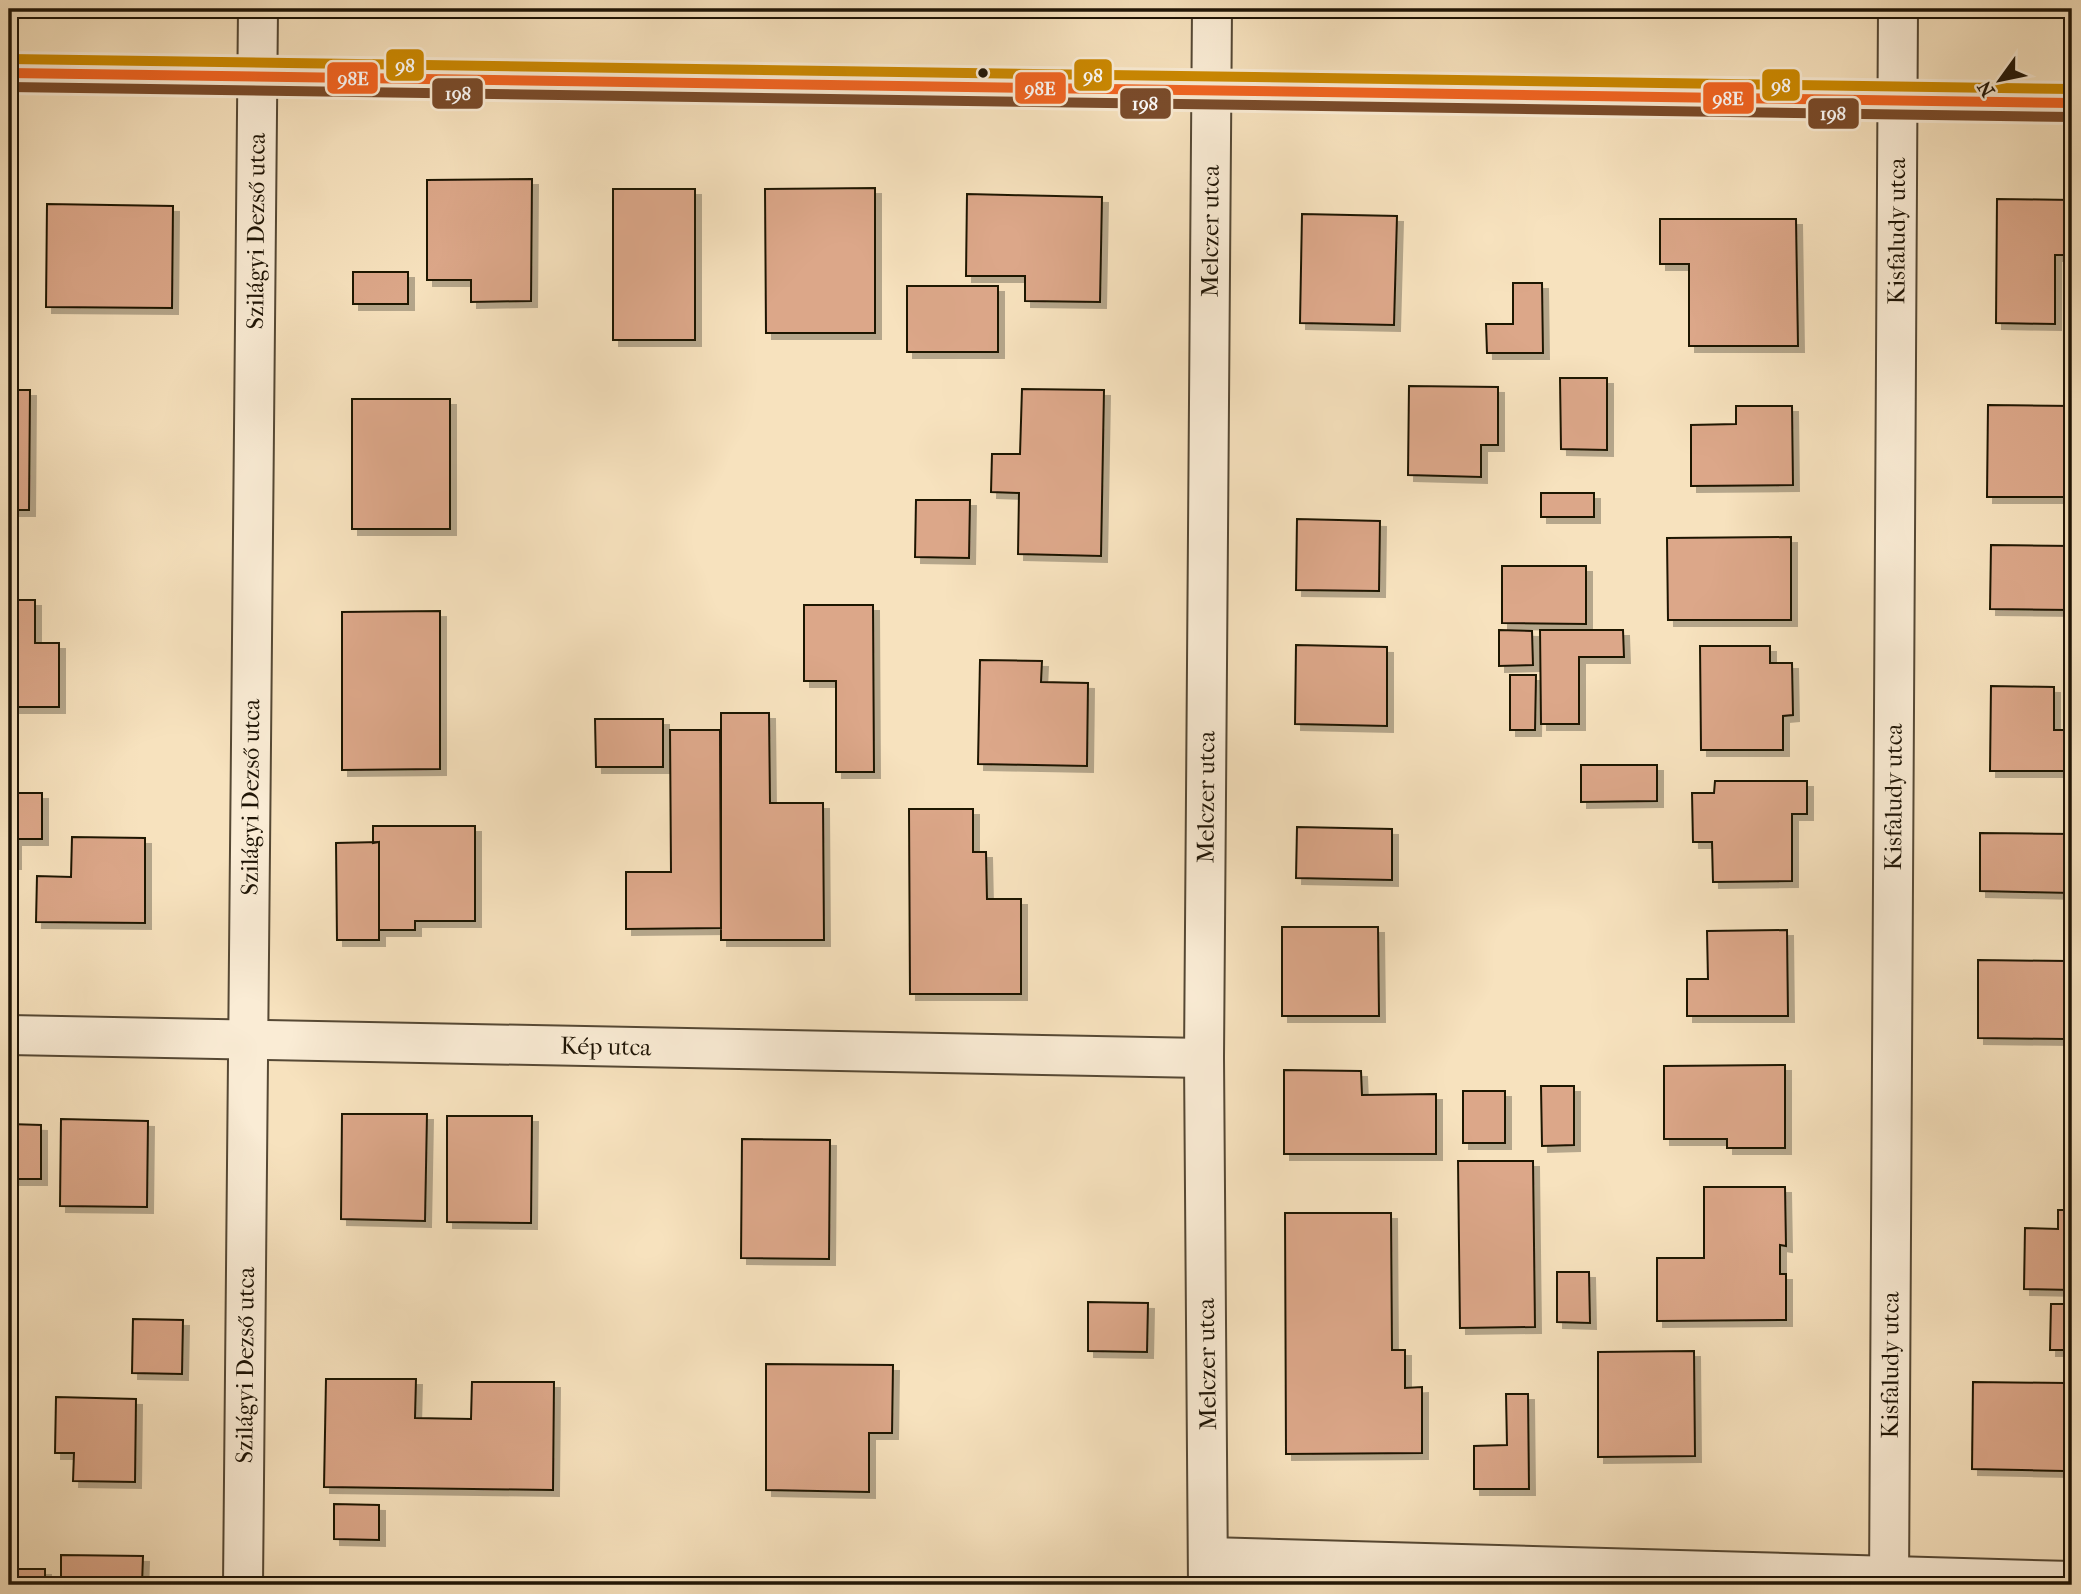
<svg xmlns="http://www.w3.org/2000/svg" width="2081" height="1594" font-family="'IM FELL French Canon',serif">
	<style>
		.building { fill: #dca789; stroke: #1f1506; stroke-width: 2; filter: url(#shadow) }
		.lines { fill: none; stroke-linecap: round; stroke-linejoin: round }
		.minor-casing { stroke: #554834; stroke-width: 42 }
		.tertiary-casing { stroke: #554834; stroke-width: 42 }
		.minor { stroke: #faecd5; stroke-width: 38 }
		.tertiary { stroke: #faecd5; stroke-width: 38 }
		.bus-1-casing { stroke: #faecd5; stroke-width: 16 }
		.bus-2-casing { stroke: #faecd5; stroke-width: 16 }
		.bus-3-casing { stroke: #faecd5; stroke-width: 16 }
		.bus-1 { stroke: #f26522; stroke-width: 10 }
		.bus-2 { stroke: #7a4b2a; stroke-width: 10 }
		.bus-3 { stroke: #cc8901; stroke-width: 10 }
		.bus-dot { fill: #1f1506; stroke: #faecd5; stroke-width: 2.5 }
		.labels { text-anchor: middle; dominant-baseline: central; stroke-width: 6; stroke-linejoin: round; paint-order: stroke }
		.street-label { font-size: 24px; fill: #1f1506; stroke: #faecd5 }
		.line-badge { stroke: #faecd5; stroke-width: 2.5 }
		.badge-label { font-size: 19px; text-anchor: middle; font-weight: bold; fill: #fff }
	</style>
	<defs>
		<filter id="shadow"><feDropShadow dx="6" dy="6" stdDeviation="0" flood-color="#0004"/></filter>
	</defs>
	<rect width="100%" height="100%" fill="#f7e2be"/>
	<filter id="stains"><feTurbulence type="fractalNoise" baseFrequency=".00286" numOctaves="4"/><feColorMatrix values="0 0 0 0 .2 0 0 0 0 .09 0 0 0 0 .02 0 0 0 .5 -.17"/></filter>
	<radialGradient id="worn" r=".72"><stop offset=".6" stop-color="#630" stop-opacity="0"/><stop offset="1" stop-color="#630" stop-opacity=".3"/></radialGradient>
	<path class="building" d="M532 179 531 301 471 302V280H427V180Z
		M875 188V333H766L765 189Z
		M613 189H695V340H613Z
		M967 194 1102 197 1100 302 1025 301V276H966Z
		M1997 199 2072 200V255H2055V324L1996 323Z
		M47 204 173 206 172 308 46 307Z
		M1302 214 1397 216 1394 325 1300 323Z
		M1660 219H1796L1798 346H1689V264H1660Z
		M353 272H408V304H353Z
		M1513 283H1542L1543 353H1487L1486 324H1513Z
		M907 286H998V352H907Z
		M1560 378H1607V450L1561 449Z
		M1409 386 1498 387V445H1481V477L1408 475Z
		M1022 389 1104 390 1101 556 1018 554 1019 493 991 492 992 454H1020Z
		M9 390H30L29 510H9Z
		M352 399H450V529H352Z
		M1988 405 2072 406V497H1987Z
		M1736 406H1792L1793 485 1691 486V425L1736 424Z
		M1541 493H1594V517H1541Z
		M916 500H970L969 558 915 557Z
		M1297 519 1380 521 1379 591 1296 590Z
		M1791 537V620H1668L1667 538Z
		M1991 545 2072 546V610L1990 609Z
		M1502 566H1586V624L1502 623Z
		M9 600H35V643H59V707H9Z
		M804 605H873L874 772H836V681H804Z
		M440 611V769L342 770V612Z
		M1499 630 1532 631 1533 665 1499 666Z
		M1540 630H1623L1624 657H1579V724H1541Z
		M1296 645 1387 647V726L1295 724Z
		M1700 646H1770V663H1792L1793 715 1783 716V750H1701Z
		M980 660 1042 661 1041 682 1088 683 1087 766 978 764Z
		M1510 675H1536L1535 730H1510Z
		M1991 686 2054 687V730H2072V771H1990Z
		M721 713H769L770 803H823L824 940H721Z
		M595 719H663V767H596Z
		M670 730H720L721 928 626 929V872H671Z
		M1581 765H1657V801L1581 802Z
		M1715 781H1807V814H1792V881L1713 882 1712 842H1693L1692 793H1714Z
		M9 793H42V839H15V863H9Z
		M909 809H973V852H986L987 899H1021V994H910Z
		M373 826H475V921H415V930H379V842L373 843Z
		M1297 827 1392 829V880L1296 878Z
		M1980 833 2072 834V893L1980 891Z
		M72 837 145 838V923L36 922 37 876 71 877Z
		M379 842V940H337L336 843Z
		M1282 927H1378L1379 1016H1282Z
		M1787 930 1788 1016H1687V979H1708L1707 931Z
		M1978 960 2067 961 2066 1039 1978 1038Z
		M1785 1065V1148H1727V1139H1664V1066Z
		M1284 1070 1361 1071 1362 1095 1436 1094V1154H1284Z
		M1541 1086H1574V1145L1542 1146Z
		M1463 1091H1505V1143H1463Z
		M342 1114H427L425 1221 341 1219Z
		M447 1116H532L531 1223 447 1222Z
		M61 1119 148 1121 147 1207 60 1206Z
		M9 1124 41 1125V1179H9Z
		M742 1139 830 1140 829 1259 741 1258Z
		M1458 1161H1533L1535 1327 1460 1328Z
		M1704 1187H1785L1786 1246 1780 1245V1274H1786V1320L1657 1321V1258H1704Z
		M2058 1210H2072V1290L2024 1289 2025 1228 2058 1229Z
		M1285 1213H1391L1392 1350H1405V1388L1422 1387V1453L1286 1454Z
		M1557 1272H1589L1590 1323 1557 1322Z
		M1088 1302 1148 1303 1147 1352 1088 1351Z
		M2051 1304H2072V1350H2050Z
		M133 1319 183 1320 182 1374 132 1373Z
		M1694 1351 1695 1456 1598 1457V1352Z
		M766 1364 893 1365 892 1433H869V1492L766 1490Z
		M326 1379H416L415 1418 471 1419 472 1382H554L553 1490 324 1487Z
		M1973 1382 2065 1383 2064 1471 1972 1469Z
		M1506 1394H1528L1529 1489H1474V1446L1507 1445Z
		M56 1397 136 1399 135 1482 73 1481 74 1453H55Z
		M334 1504 379 1505V1540L334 1539Z
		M61 1555 143 1556 142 1585H61Z
		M9 1569H45V1585H9Z"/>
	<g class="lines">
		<g class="minor-casing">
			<g id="minor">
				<path id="s1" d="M9 1035 1204 1058"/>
				<path d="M1209 1557 2072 1581"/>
				<path id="s2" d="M243 1585 258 9"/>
				<path id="s3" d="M1208 1585 1204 1058 1212 9"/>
				<path id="s4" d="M1889 1585 1898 9"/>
			</g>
		</g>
		<g class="tertiary-casing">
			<path id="tertiary" d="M9 73 2072 103"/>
		</g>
		<use href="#minor" class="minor"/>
		<use href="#tertiary" class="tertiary"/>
		<g class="bus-1-casing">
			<path id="bus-1" d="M9 73 2072 103"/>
		</g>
		<g class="bus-2-casing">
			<path id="bus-2" d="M9 87 2072 117"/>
		</g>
		<g class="bus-3-casing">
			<path id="bus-3" d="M9 59 2072 89"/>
		</g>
		<use href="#bus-1" class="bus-1"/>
		<use href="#bus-2" class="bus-2"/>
		<use href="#bus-3" class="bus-3"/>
	</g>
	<circle class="bus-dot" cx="983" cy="73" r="6"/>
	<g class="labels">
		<g class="street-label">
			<text stroke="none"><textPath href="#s2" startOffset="1354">Szilágyi Dezső utca</textPath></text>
			<text stroke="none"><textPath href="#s3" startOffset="1354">Melczer utca</textPath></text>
			<text stroke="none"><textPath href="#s4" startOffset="1354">Kisfaludy utca</textPath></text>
			<text stroke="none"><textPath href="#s2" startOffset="788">Szilágyi Dezső utca</textPath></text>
			<text stroke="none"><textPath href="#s3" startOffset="788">Melczer utca</textPath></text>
			<text stroke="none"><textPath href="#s4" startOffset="788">Kisfaludy utca</textPath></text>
			<text stroke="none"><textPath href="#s1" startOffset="597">Kép utca</textPath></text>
			<text stroke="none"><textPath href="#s2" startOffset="220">Szilágyi Dezső utca</textPath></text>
			<text transform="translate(1207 1364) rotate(-91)">Melczer utca</text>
			<text stroke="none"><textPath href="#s4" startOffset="220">Kisfaludy utca</textPath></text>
		</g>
	</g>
	<g class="line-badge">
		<rect x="385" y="48" width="40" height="34" rx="7" fill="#cc8901"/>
		<rect x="1073" y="58" width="40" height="34" rx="7" fill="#cc8901"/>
		<rect x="326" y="61" width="53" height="34" rx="7" fill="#f26522"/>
		<rect x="1761" y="68" width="40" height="34" rx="7" fill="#cc8901"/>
		<rect x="1014" y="71" width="53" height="34" rx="7" fill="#f26522"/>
		<rect x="431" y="77" width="53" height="33" rx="7" fill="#7a4b2a"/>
		<rect x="1702" y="81" width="53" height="34" rx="7" fill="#f26522"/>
		<rect x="1119" y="87" width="53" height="33" rx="7" fill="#7a4b2a"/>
		<rect x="1807" y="97" width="53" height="33" rx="7" fill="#7a4b2a"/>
	</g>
	<g class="badge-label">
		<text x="405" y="72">98</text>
		<text x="1093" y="82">98</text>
		<text x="353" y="85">98E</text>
		<text x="1781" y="92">98</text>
		<text x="1040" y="95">98E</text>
		<text x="458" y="100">198</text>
		<text x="1728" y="105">98E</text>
		<text x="1145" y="110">198</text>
		<text x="1833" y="120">198</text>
	</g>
	<rect width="2081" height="1594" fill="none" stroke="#f7e2be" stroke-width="35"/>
	<rect x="10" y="10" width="2060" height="1573" fill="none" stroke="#1f1506" stroke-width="3.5"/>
	<rect x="18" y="18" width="2046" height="1559" fill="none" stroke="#1f1506" stroke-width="2"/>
	<g transform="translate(2000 80) rotate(237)" stroke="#faecd5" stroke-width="5" paint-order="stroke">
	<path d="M0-5L12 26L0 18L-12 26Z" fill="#1f1506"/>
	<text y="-10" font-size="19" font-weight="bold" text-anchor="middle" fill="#1f1506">N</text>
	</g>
	<rect width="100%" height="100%" filter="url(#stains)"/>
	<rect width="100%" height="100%" fill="url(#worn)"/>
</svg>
